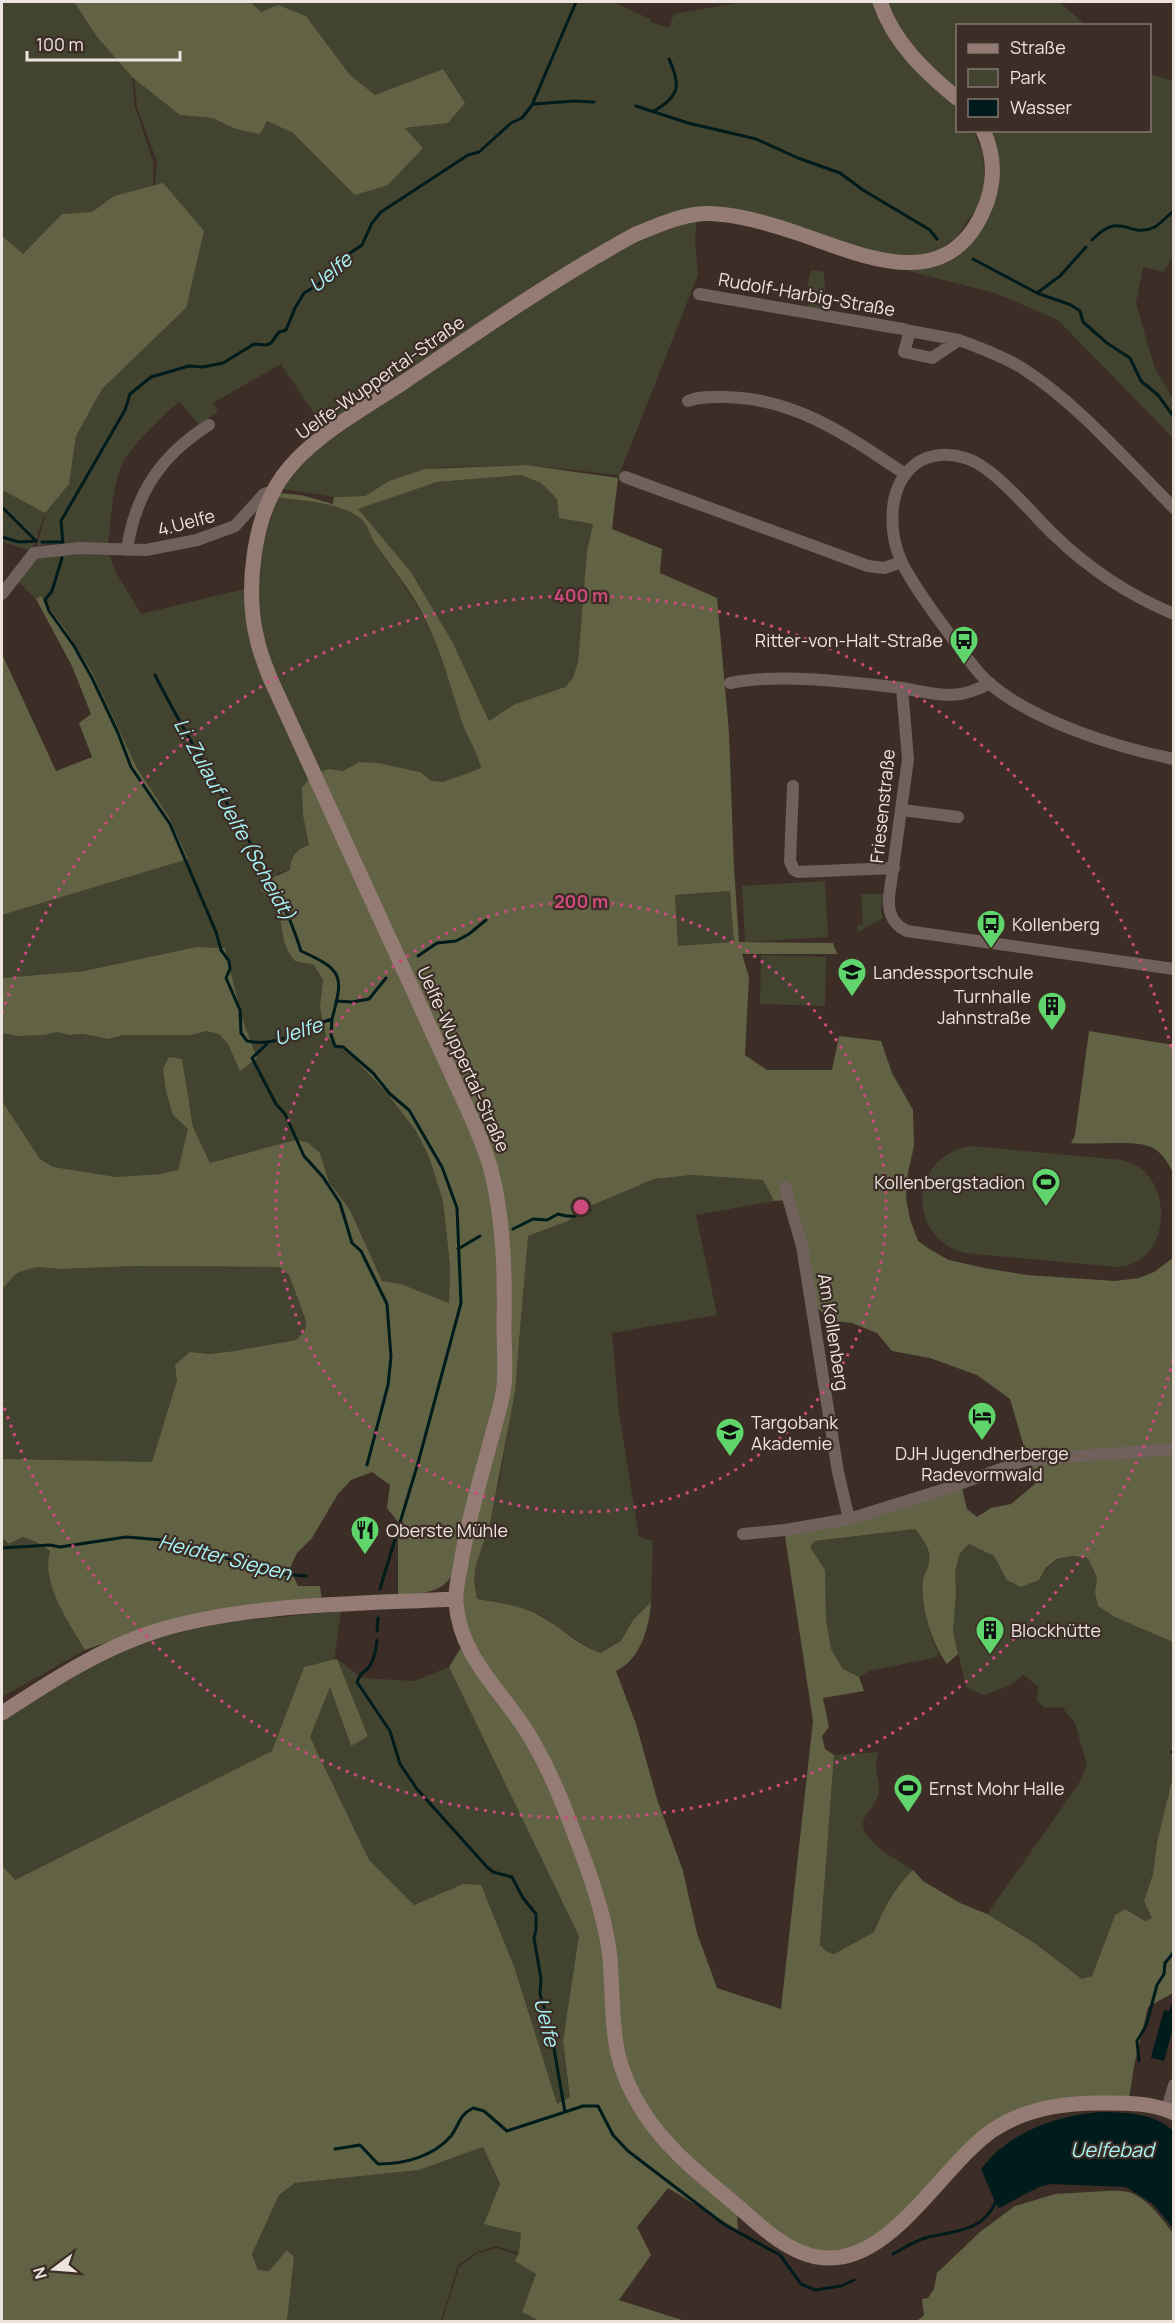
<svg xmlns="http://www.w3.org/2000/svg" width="1175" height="2323" font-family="Manrope,sans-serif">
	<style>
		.green { fill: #434430 }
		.forest { fill: #616344; fill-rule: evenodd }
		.water { fill: #001b1c }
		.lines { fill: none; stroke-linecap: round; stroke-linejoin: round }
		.stream { stroke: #001b1c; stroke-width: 3 }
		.street { stroke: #70615d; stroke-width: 12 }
		.secondary { stroke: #947c75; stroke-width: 15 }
		.ring { fill: none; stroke: #cd4b7c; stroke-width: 3; stroke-dasharray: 3 6 }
		.labels { text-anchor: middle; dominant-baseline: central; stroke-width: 4.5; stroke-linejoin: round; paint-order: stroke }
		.street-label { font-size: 18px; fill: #ede3df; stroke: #3c2d26 }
		.poi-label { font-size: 18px; fill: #ede3df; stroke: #3c2d26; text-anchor: start }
		.water-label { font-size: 20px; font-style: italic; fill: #a7f5f6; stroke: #3c2d26 }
		.centre { fill: #cd4b7c; stroke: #3c2d26; stroke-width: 3 }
		.ring-label { font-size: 18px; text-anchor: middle; font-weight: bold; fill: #cd4b7c; stroke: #3c2d26; stroke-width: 4.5; stroke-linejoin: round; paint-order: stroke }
	</style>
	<rect width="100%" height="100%" fill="#3c2d26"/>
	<path class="green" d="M2 2H74L97 37 132 77 135 107 153 162V186L114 196 92 212 62 214 23 254 2 236Z
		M251 2H613L650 19V22L669 28 674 14 743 2H873C891 55 921 70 957 109L958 130 974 131 983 154 984 168V188L979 205 956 238 933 253 897 260 800 229 675 216 325 430 281 364 213 403 218 411 199 425 179 401C161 419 131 444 121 467 112 488 111 522 108 545L49 544 37 546 46 511 69 484 76 436 102 389 186 308 155 186 157 162 137 107 134 78 180 115 212 118 236 129 267 121 293 133 315 154 423 147 404 128 448 123 443 69 375 95 350 75 306 16 261 12Z
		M884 2H1060L1085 25 958 26 957 94 911 50Z
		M1150 74 1173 81V255L1164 272 1143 267 1136 303 1155 369 1173 398V438L1058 320 995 293 908 271 927 267 985 214 987 131 1150 130Z
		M697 218 695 238 698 275 619 475 527 465 445 467 425 469 389 481 365 496 334 497 283 489 291 473 320 448 374 408 616 249Z
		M811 270 824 272 826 311 808 307 812 288 807 287Z
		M521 475 541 483 557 499 559 518 593 524 587 551 578 662 573 678 565 687 515 704 489 721 453 643 411 572 357 509 437 482Z
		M2 490 45 513 32 551 2 542Z
		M277 497C304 501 338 502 361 518 368 524 369 534 374 542 399 579 426 613 442 656 450 674 453 694 459 713 465 732 476 748 481 768L443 782 432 781 420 772 378 763 359 762 343 771 329 769 319 772 276 675 264 639 257 587 261 553Z
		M109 553 114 569 141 614 248 588 250 624 311 776 307 835 310 845C296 849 291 856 290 870L278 873 269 894C282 915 281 940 295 961L314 965 323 980V989L339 1049 359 1064 386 1092 416 1131 429 1157 443 1201 450 1266 449 1303 401 1284 382 1281 350 1210 329 1182 320 1153 295 1140 210 1163 193 1127 182 1059 173 1114 188 1129 178 1170 160 1174 116 1177 53 1168 40 1159 2 1101V1033L18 1036 45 1035 57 1032 69 1035 83 1034 109 1039 123 1035H192L206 1031 219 1034 228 1044 240 1070 257 1057 242 1018 225 948 196 947 84 971 2 978V915L187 859 169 817 137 768 92 672 67 632 42 597 36 599 18 582 35 558 45 554Z
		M825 881 828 937 745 942 742 886Z
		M730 891 734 943 678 947 675 895Z
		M861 894H883L881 911 883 918 858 932V925H863Z
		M761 955 826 957 825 1006 760 1004Z
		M971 1146 1122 1160C1175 1171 1175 1262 1118 1267L964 1253C905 1236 910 1155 971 1146Z
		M692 1175 763 1180 774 1201 696 1215 717 1315 612 1333 619 1413 639 1537 653 1541 651 1602 633 1620 621 1641 600 1653 591 1649 540 1615 477 1599 474 1581 475 1569 491 1519 501 1473 517 1369 528 1236 568 1221 588 1207 654 1179Z
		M137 1266 279 1267 289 1275 306 1321 305 1330 296 1340 234 1351 209 1354 190 1352 177 1379 152 1463 2 1459V1289L17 1273 37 1267 60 1269Z
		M915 1529 926 1542 930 1561 923 1581 931 1635 938 1653 937 1657 869 1671 859 1677 843 1669 831 1649 826 1619 824 1570 810 1547 815 1541Z
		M23 1537 36 1542 51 1552C43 1579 71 1625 85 1650L2 1697V1538L9 1544Z
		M969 1544 994 1556 1000 1565 1039 1580C1053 1558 1062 1554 1088 1558L1097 1578 1095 1592 1146 1629 1173 1642V1776L1157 1842 1153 1874 1144 1901 1152 1918 1145 1921 1125 1909 1115 1915 1092 1976 1082 1979 1033 1942 987 1914 1078 1785 1087 1765 1075 1723 1062 1707 1045 1708 1037 1700 1038 1686 1023 1675 1011 1685 984 1695 966 1687 953 1631 955 1572 960 1553Z
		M341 1611 334 1661 304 1667 273 1751 15 1880 2 1865V1720L66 1679 134 1646 158 1638 218 1623Z
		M337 1659 362 1678 414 1681 449 1667 580 1936 563 2041 570 2097 557 2105 515 1969 463 1884 414 1905 369 1861 310 1737 330 1686 350 1745 368 1736Z
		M878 1752C877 1757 876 1762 876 1766 876 1774 880 1781 879 1790 878 1801 869 1809 864 1819 856 1839 898 1860 913 1870 894 1888 884 1908 874 1932L834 1954 826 1951 820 1946 834 1755Z
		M483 2147 521 2233 519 2253 497 2246 477 2252 458 2265 441 2321H287L294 2257 287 2250 270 2271 258 2270 252 2254 279 2195 295 2183 419 2170Z
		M497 2248 517 2255 516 2261 536 2274 522 2312 539 2321 442 2322 459 2267 478 2253Z"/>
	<path class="forest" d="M74 2H251L261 12 278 5 306 16 350 75 375 95 443 69 465 103 448 123 405 128 423 148 388 185 355 195 293 133 267 121 260 134 236 129 212 118 180 115 132 77 97 37Z
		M163 183 204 231 186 308 102 389 76 436 69 484 45 513 2 490V236L23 254 62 214 92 212 114 196Z
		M527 465 618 478 612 529 662 549 660 573 717 598 729 733 734 868 739 942 833 943 837 954H742L749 977 745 1055 767 1070H832L839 1036 881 1041 892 1073 913 1110 914 1146 908 1173 906 1199 910 1219 918 1241 931 1250 949 1260 984 1268 1027 1275 1115 1281 1139 1278 1154 1272 1173 1258V1642L1115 1617 1098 1606 1095 1592 1097 1578 1088 1558 1072 1556 1057 1559 1046 1568 1039 1580 1021 1587 1007 1580 994 1556 969 1544 960 1553 955 1572 956 1593 953 1631 958 1654 947 1664C932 1645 920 1604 923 1580 924 1574 929 1568 929 1562 931 1548 923 1539 915 1529L815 1541 810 1547 825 1570 826 1619 831 1649 843 1669 859 1677 864 1691 823 1698 829 1727 822 1736 825 1749 834 1755 821 1930 820 1945 826 1951 834 1954 874 1932C884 1908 894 1888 913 1870L923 1881 960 1903 987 1914 1033 1942 1082 1979 1092 1976 1115 1915 1125 1909 1145 1921 1152 1918 1144 1901 1153 1874 1157 1842 1173 1776V1993L1148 2007 1134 2066 1129 2099 1010 2116 889 2228 847 2251 815 2252 786 2239 676 2147 635 2088 616 2020 578 1831 469 1639 460 1588 507 1392 498 1194 319 772 329 769 343 771 359 762 378 763 420 772 432 781 443 782 481 768C476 748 464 732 459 713 447 674 437 637 416 602 403 581 388 562 374 542 369 534 368 524 360 518 338 502 304 501 277 497L279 493 301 495 333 504 334 497 365 496 389 481 425 469ZM521 475 541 483 557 499 559 518 593 524 587 551 578 662 573 678 565 687 515 704 489 721 453 643 411 572 358 509 437 482ZM730 891 734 942 678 946 675 895ZM692 1175 763 1180 774 1201 788 1200 811 1302 831 1321 852 1323 877 1333 892 1351 930 1358 977 1375 1010 1399 1035 1484 1011 1504 991 1508 977 1517 967 1509 961 1484 784 1530 813 1721 781 2009 717 1988 697 1933 683 1871 657 1799 636 1724 616 1671C641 1659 649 1628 651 1602L633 1620 621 1641 600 1653C578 1645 561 1627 540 1616 521 1605 498 1603 477 1599L474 1581 475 1569 491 1519 515 1391 528 1236 568 1221 588 1207 654 1179Z
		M41 596 67 632 92 672 137 768 169 817 188 859 2 915V654L56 771 92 757 79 723 91 714 72 666 36 599Z
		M311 776 475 1135 497 1222 500 1392 452 1575C441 1595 417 1593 398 1595V1522L387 1508 390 1485 372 1472 351 1480 338 1494 312 1538 297 1553 290 1568 298 1586H320L322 1602 151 1627 85 1650C69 1622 41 1584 50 1551L36 1542 23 1537 9 1544 2 1538V1459L152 1462 177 1380 175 1365 190 1352 209 1354 234 1351 296 1340 305 1330 306 1321 289 1275 279 1267 137 1266 60 1269 37 1267 17 1273 2 1289V1101L40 1159 53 1167 116 1177 160 1174 178 1170 188 1129 173 1115 166 1091 163 1069 169 1057 182 1059 193 1127 210 1163 295 1140 307 1142 320 1153 329 1182 350 1210 382 1281 401 1284 449 1303 450 1266 443 1201 429 1157 416 1131 386 1092 359 1064 326 1036 320 1007 323 980 314 965 295 961C291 956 287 950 285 944 280 925 281 900 261 891L265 881 290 870C291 856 296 849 309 845L303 815 302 788Z
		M196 947 225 948 242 1018 257 1058 240 1071 228 1044 219 1034 206 1031 192 1035H123L109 1039 83 1034 69 1035 57 1032 45 1035 18 1036 2 1033V978L84 971Z
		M1089 1031 1173 1045V1173C1168 1162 1160 1149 1148 1146 1132 1140 1092 1145 1071 1143L1075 1135Z
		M462 1646 537 1758 593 1900 627 2091 737 2212 738 2230 668 2188 637 2227 651 2255 619 2300 685 2321H539L522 2312 536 2274 515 2261 519 2252 521 2233 484 2224 500 2184 483 2147 419 2170 295 2183 279 2195 252 2254 258 2270 269 2271 287 2250 294 2257 287 2321H2V1865L15 1880 272 1751 304 1667 337 1659 368 1736 351 1746 330 1687 310 1737 369 1860 414 1905 463 1884 481 1885 515 1969 557 2104 570 2097 563 2041 579 1936 449 1667Z
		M1106 2191C1114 2191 1123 2190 1131 2193 1148 2199 1163 2220 1173 2233V2321H917L924 2315 922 2299 928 2298 934 2289 937 2273 980 2232 1015 2206 1055 2194Z"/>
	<path class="water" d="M1173 2004V2028L1164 2061 1152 2058 1151 2057 1164 2010 1169 2011 1171 2005Z
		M1100 2112C1124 2112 1155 2113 1173 2131V2228L1153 2204 1126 2187 1051 2184 1039 2187 999 2208 996 2204 981 2169C1009 2132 1055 2116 1100 2112Z"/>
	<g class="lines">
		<path class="stream" d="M534 104 575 101 594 102
			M636 106 688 123 756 139 798 158 840 173 863 190 930 230 937 239
			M654 111C680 96 681 85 669 59
			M1092 240C1122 209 1128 240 1155 227 1161 223 1168 215 1174 211
			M973 259 1037 293 1060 276 1086 247
			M1037 293 1071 305 1080 311 1083 322 1107 343 1130 358 1141 381 1158 395 1174 417
			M2 507 36 541
			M2 537 19 542 36 541
			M42 542H63
			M63 544 61 521 125 410 130 394 151 377 189 366 203 367 223 363 254 344 266 345 271 343 279 332 286 330 295 308 304 293 319 284 344 257 362 245 372 223 381 212 468 155 479 152 511 123 522 118 532 105 576 2
			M62 558 52 591 45 600 49 611 74 646 92 678 118 733 131 767 170 824 216 932 221 950 229 961 230 969 226 978 240 1010 241 1033 247 1041C280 1048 301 1028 332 1019L331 1035 335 1046 343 1047 373 1073 390 1094 409 1110 442 1167 457 1208 461 1303 418 1463 380 1589
			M155 675C179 723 207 769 234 815 260 860 286 902 301 951 343 970 344 975 332 1019
			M418 956 437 943 456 941 469 934 486 920
			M336 1001 352 1002 369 999 386 978
			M267 1044 252 1058 276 1104 285 1114 304 1156 323 1177 340 1203 352 1243 361 1251 387 1304 391 1357 388 1385 367 1465
			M513 1229 533 1219 547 1220 558 1214C571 1218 578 1217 590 1210
			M458 1249 480 1236
			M2 1548 50 1545 60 1547 126 1537 163 1540 281 1574 306 1576
			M377 1631 378 1618
			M377 1640C376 1649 374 1664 366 1670 361 1674 360 1675 357 1682L390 1731 400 1764 417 1789 487 1867 493 1872 512 1877 523 1898 536 1914V1930L534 1938 541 1979 540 1994 550 2026 565 2112 583 2106H598L613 2135 628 2151 725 2225 780 2255 801 2284 815 2290 841 2286 854 2280
			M1172 1752 1174 1753
			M1139 2061 1137 2041 1146 2026 1157 1985 1164 1974 1165 1963 1174 1952
			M335 2149 360 2145 378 2164C404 2164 433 2157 451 2136 460 2124 458 2116 473 2108L484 2111 507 2131 565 2112
			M893 2254C904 2248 916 2240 928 2237 956 2231 984 2231 996 2201"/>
		<path class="street" d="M699 294 903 329 910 331 904 352 932 358 959 340C980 348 1003 356 1022 368 1077 403 1127 461 1174 508
			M910 331 959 340
			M688 401C700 396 713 397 725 397 796 398 848 436 905 474
			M625 477 868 566 884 568 902 562
			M127 550C135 494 161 455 209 425
			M2 594 34 553 79 548 146 550 197 540 235 526 264 494 273 491
			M1174 614C1128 595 1088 568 1053 534 1031 513 994 466 965 458 946 452 924 454 910 469 887 492 889 535 902 563 915 588 933 612 950 635 962 651 975 671 990 684 1036 722 1115 747 1174 759
			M730 683C779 673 852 682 902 688
			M990 683C956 702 938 694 902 688L908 759 889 897C888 912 892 924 907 931L1174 969
			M793 786 790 861 794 870 798 872 894 868
			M902 810 958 817
			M785 1187 802 1246 838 1472 849 1519
			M743 1534 785 1530 849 1519 942 1490 1026 1460 1174 1449
			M1167 2109 1174 2085"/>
		<path class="secondary" d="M880 2C894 43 925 72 958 99
			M983 130C996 158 995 187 982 214 943 296 860 254 797 233 771 224 745 216 717 214 689 211 660 224 634 235 555 278 479 331 404 382 365 408 309 438 282 477 253 519 245 590 257 639 260 653 265 665 270 678L468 1110C477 1131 487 1152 492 1174 504 1223 505 1277 504 1327 504 1347 506 1367 504 1386 502 1403 496 1420 492 1436 480 1480 467 1524 460 1569 458 1579 455 1592 456 1602 460 1661 507 1694 533 1742 553 1776 567 1814 581 1851 594 1885 606 1921 610 1958 615 2021 607 2056 644 2113 668 2150 701 2175 734 2203 755 2221 777 2243 803 2253 882 2284 938 2167 993 2130 1023 2110 1061 2103 1098 2103 1124 2103 1150 2102 1174 2113
			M2 1713C50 1682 98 1650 153 1632 245 1603 359 1604 455 1599"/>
	</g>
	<g class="ring">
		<circle cx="581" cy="1207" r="305"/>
		<path d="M1173 1360A611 611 0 0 1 2 1401M2 1013A611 611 0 0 1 1173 1054"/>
	</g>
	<defs>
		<g id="bus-pin" transform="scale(1.5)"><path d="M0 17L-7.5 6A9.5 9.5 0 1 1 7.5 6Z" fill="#5fd56b" stroke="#3c2d26"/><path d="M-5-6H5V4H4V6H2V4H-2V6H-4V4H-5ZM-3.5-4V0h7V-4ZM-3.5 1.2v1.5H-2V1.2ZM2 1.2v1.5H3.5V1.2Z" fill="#111"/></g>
		<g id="school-pin" transform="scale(1.5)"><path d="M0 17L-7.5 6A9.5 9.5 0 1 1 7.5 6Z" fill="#5fd56b" stroke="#3c2d26"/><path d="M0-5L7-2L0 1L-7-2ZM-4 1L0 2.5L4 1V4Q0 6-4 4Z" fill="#111"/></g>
		<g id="building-pin" transform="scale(1.5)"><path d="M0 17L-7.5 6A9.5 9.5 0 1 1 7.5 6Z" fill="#5fd56b" stroke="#3c2d26"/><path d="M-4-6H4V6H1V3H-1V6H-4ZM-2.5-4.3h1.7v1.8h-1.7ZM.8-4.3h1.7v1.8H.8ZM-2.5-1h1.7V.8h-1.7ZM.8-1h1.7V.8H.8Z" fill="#111"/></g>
		<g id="stadium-pin" transform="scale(1.5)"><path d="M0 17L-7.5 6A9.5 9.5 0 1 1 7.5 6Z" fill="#5fd56b" stroke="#3c2d26"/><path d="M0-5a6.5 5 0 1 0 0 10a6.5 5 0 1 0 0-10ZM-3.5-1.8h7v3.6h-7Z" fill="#111"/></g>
		<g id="hotel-pin" transform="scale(1.5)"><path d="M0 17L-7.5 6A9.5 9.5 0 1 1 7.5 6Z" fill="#5fd56b" stroke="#3c2d26"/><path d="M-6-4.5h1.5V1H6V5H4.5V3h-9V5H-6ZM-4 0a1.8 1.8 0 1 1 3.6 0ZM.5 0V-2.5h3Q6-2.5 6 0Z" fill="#111"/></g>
		<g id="university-pin" transform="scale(1.5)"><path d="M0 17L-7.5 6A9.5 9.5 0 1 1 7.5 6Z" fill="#5fd56b" stroke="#3c2d26"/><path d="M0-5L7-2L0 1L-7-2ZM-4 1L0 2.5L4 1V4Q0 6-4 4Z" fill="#111"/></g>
		<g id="restaurant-pin" transform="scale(1.5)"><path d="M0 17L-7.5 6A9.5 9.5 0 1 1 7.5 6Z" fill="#5fd56b" stroke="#3c2d26"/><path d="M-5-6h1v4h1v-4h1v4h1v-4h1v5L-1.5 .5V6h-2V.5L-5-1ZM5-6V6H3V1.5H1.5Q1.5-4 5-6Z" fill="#111"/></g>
	</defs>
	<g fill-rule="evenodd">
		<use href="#bus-pin" x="964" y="640"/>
		<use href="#bus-pin" x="991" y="924"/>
		<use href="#school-pin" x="852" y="972"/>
		<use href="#building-pin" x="1052" y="1006"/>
		<use href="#stadium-pin" x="1046" y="1182"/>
		<use href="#hotel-pin" x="982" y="1416"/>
		<use href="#university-pin" x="730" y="1432"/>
		<use href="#restaurant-pin" x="365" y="1530"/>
		<use href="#building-pin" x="990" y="1630"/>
		<use href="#stadium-pin" x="908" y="1788"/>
	</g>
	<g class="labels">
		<g class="street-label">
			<text transform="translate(807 294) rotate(10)">Rudolf-Harbig-Straße</text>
			<text transform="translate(380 377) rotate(-35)">Uelfe-Wuppertal-Straße</text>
			<text transform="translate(186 522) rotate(-15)">4.Uelfe</text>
			<text transform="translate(882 806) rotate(-84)">Friesenstraße</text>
			<text transform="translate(464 1059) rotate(66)">Uelfe-Wuppertal-Straße</text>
			<text transform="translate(834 1332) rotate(81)">Am Kollenberg</text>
		</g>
		<g class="poi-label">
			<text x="943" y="640" text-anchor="end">Ritter-von-Halt-Straße</text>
			<text x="1012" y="924">Kollenberg</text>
			<text x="873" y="972">Landessportschule</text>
			<text x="1031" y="996" text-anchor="end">Turnhalle<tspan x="1031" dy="21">Jahnstraße</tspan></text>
			<text x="1025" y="1182" text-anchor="end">Kollenbergstadion</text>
			<text x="751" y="1422">Targobank<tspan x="751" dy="21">Akademie</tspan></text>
			<text x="982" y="1453" text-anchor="middle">DJH Jugendherberge<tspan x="982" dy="21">Radevormwald</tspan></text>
			<text x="386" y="1530">Oberste Mühle</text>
			<text x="1011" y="1630">Blockhütte</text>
			<text x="929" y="1788">Ernst Mohr Halle</text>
		</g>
		<g class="water-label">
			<text transform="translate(330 272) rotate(-40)">Uelfe</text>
			<text transform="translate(235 819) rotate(61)">Li. Zulauf Uelfe (Scheidt)</text>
			<text transform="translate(298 1031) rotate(-18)">Uelfe</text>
			<text transform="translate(225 1557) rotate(14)">Heidter Siepen</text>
			<text transform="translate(547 2022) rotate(76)">Uelfe</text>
			<text x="1112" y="2149">Uelfebad</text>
		</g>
	</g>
	<circle cx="581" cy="1207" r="9" class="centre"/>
	<g class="ring-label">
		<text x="581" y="602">400 m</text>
		<text x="581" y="908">200 m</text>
	</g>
	<rect width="1175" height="2323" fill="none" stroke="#ede3df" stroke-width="6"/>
	<rect x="956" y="24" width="195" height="108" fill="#3c2d26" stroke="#837670" stroke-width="1.5"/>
	<rect x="968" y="44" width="30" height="9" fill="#947c75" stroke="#837670" stroke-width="1.5"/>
	<text x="1010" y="54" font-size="18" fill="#ede3df">Straße</text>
	<rect x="968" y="69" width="30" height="18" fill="#434430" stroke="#837670" stroke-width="1.5"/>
	<text x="1010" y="84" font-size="18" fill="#ede3df">Park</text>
	<rect x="968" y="99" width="30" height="18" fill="#001b1c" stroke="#837670" stroke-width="1.5"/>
	<text x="1010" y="114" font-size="18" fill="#ede3df">Wasser</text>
	<g transform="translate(54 2269) rotate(254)" stroke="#3c2d26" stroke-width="4.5" paint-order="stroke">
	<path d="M0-4.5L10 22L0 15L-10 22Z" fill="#ede3df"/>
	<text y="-9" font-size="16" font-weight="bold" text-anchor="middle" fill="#ede3df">N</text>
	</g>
	<path d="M27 51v9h153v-9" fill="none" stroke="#ede3df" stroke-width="3"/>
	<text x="36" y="51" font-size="18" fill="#ede3df" stroke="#3c2d26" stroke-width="4.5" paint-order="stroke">100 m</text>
</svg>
